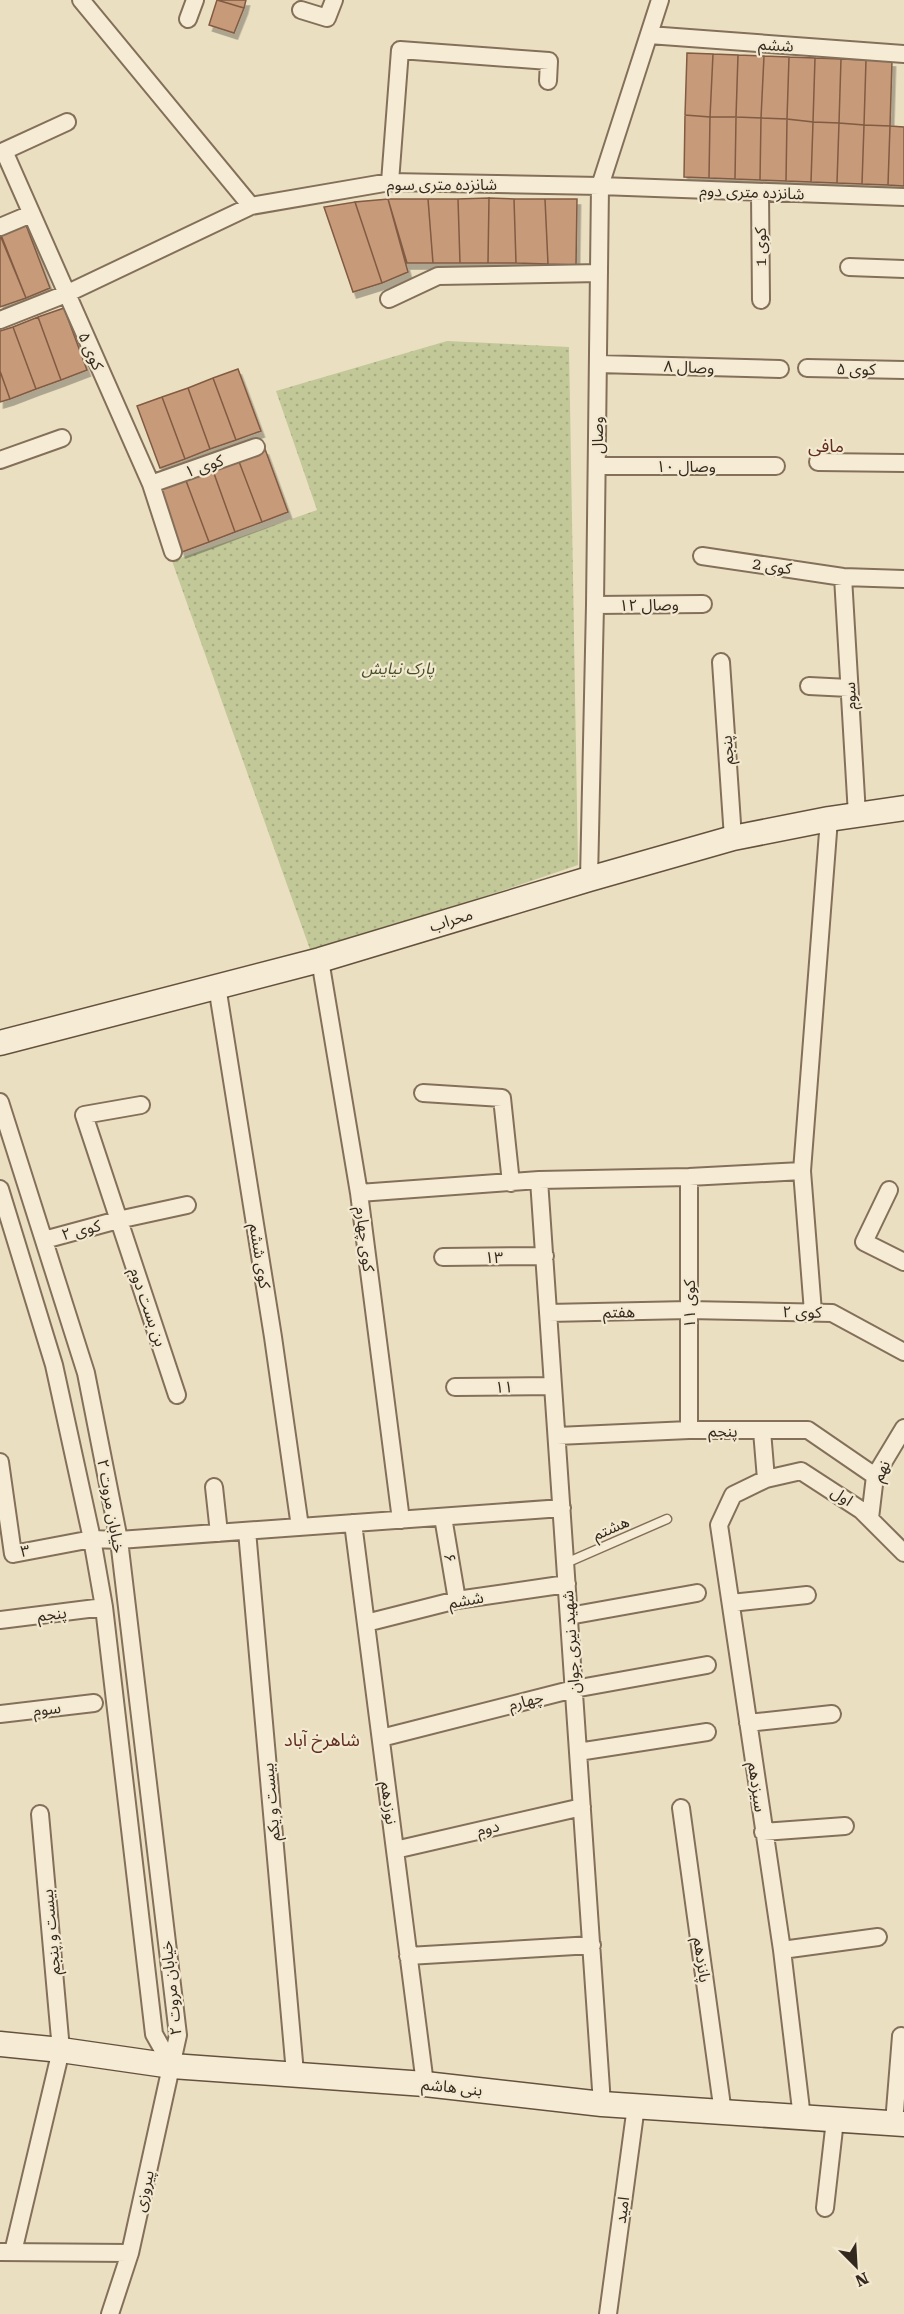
<svg xmlns="http://www.w3.org/2000/svg" width="904" height="2314" font-family="'Roboto Serif','Noto Sans Arabic',serif">
	<style>
		.grass { fill: url(#grass-dots) }
		.building { fill: #c79a7a; stroke: #815b42; stroke-width: 1.5; filter: url(#shadow) }
		.lines { fill: none; stroke-linecap: round; stroke-linejoin: round }
		.lane-casing { stroke: #84705a; stroke-width: 11 }
		.street-casing { stroke: #84705a; stroke-width: 20 }
		.secondary-casing { stroke: #65523e; stroke-width: 27 }
		.lane { stroke: #f6ecd5; stroke-width: 8 }
		.street { stroke: #f6ecd5; stroke-width: 16 }
		.secondary { stroke: #f6ecd5; stroke-width: 24 }
		.labels { text-anchor: middle; dominant-baseline: central; stroke-width: 4.5; stroke-linejoin: round; paint-order: stroke }
		.street-label { font-size: 16px; fill: #34291e; stroke: #f3e9d1 }
		.park-label { font-size: 16px; font-style: italic; fill: #455026; stroke: #f3e9d1 }
		.neighbourhood-label { font-size: 18px; fill: #5e2d20; stroke: #f3e9d1 }
	</style>
	<defs>
		<pattern id="grass-dots" width="8" height="8" patternUnits="userSpaceOnUse" patternTransform="scale(1.5)"><rect width="8" height="8" fill="#c2c897"/><path d="M2 2h.1M6 6h.1" fill="none" stroke="#a7ac82" stroke-width="1.8" stroke-linecap="round"/></pattern>
		<filter id="shadow"><feDropShadow dx="3.5" dy="6" stdDeviation="0" flood-color="#0004"/></filter>
	</defs>
	<rect width="100%" height="100%" fill="#ebdfc2"/>
	<path class="grass" d="M447 341 569 347 578 865 312 955 172 561 317 510 276 391Z"/>
	<path class="building" d="M217 0 244 8 234 33 209 25Z
		M217 0H246L244 8Z
		M687 53 713 54 710 117 685 115Z
		M713 54 738 55 736 117H710Z
		M738 55 764 56 761 118 736 117Z
		M764 56 789 57 787 119 761 118Z
		M789 57 815 58 813 122 787 119Z
		M815 58 841 59 839 123 813 122Z
		M841 59 866 60 864 125 839 123Z
		M866 60 892 61 890 126 864 125Z
		M685 115 710 117 709 178 684 177Z
		M710 117H736L735 179 709 178Z
		M736 117 761 118 760 180 735 179Z
		M761 118 787 119 786 181 760 180Z
		M787 119 813 122 811 182 786 181Z
		M813 122 839 123 837 183 811 182Z
		M839 123 864 125 862 184 837 183Z
		M864 125 890 126 888 185 862 184Z
		M890 126 904 127V186L888 185Z
		M489 198 488 263H460L458 199Z
		M489 198 514 199 516 263H488Z
		M388 199 408 272 382 283 355 202Z
		M388 199H428L433 263H407Z
		M428 199H458L460 263H433Z
		M514 199H545L548 264 516 263Z
		M545 199H577L576 265 548 264Z
		M355 202 382 283 353 292 324 207Z
		M26 225 50 288 26 298 1 235Z
		M0 235 26 298 0 307Z
		M64 308 87 370 61 380 38 317Z
		M38 317 61 380 36 389 13 327Z
		M13 327 36 389 10 399 0 371V331Z
		M238 369 261 431 236 440 213 378Z
		M0 371 10 399 0 402Z
		M213 378 236 440 210 449 188 388Z
		M188 388 210 449 185 459 162 397Z
		M162 397 185 459 160 468 137 406Z
		M265 449 288 512 262 522 238 459Z
		M238 459 262 522 235 532 212 468Z
		M212 468 235 532 209 542 185 478Z
		M185 478 209 542 182 552 159 488Z"/>
	<g class="lines">
		<g class="lane-casing">
			<path id="lane" d="M566 1563 667 1519"/>
		</g>
		<g class="street-casing">
			<path id="street" d="M81 0 251 206
				M301 10 327 18 334 0
				M188 19 195 0
				M649 35 904 54
				M67 122 4 151 151 484 173 552
				M390 182 400 50 549 61 548 81
				M760 193 761 300
				M0 227 31 214
				M849 267 904 269
				M389 299 438 276 599 273
				M0 320 66 294 251 206 390 182 600 186 904 197
				M598 364 780 369
				M807 368 904 370
				M0 460 62 438
				M818 462 904 463
				M597 466H776
				M151 484 256 447
				M702 556 843 577 904 579
				M843 577 857 815
				M595 605 703 604
				M721 662 733 838
				M809 686 849 688
				M589 879 595 605 600 186 660 0
				M320 960 359 1193 401 1520
				M217 986 273 1337 300 1527
				M423 1093 502 1098 511 1183
				M0 1102 86 1373 119 1540 178 2035 130 2253 110 2314
				M141 1105 84 1115 177 1395
				M802 1171 813 1312
				M539 1180 602 2104
				M0 1189 54 1365 92 1539 104 1607 154 2034 172 2066
				M889 1190 864 1242 904 1262
				M359 1193 539 1180 689 1177 802 1171 829 819
				M44 1240 118 1220 187 1205
				M443 1257 545 1256
				M548 1313 689 1310 832 1313 904 1352
				M455 1387 553 1386
				M689 1430V1177
				M762 1431 766 1479
				M557 1436 689 1430H808L875 1476
				M0 1462 13 1554 92 1539 119 1540 562 1508
				M214 1487 219 1533
				M443 1517 457 1600
				M870 1518 875 1476 904 1428
				M353 1523 425 2084
				M247 1531 295 2073
				M731 1603 807 1595
				M569 1616 697 1593
				M0 1620 104 1607
				M366 1623 457 1600 567 1584
				M0 1714 94 1703
				M748 1723 832 1714
				M381 1738 574 1689 707 1665
				M578 1752 707 1732
				M681 1808 723 2113
				M763 1832 845 1826
				M395 1850 582 1807
				M782 1950 878 1937
				M408 1956 592 1945
				M802 2118 782 1950 719 1525 733 1495 766 1479 801 1471 861 1510 904 1553
				M894 2123 901 2036
				M825 2208 835 2120
				M0 2252 130 2253
				M13 2252 61 2050 40 1814
				M608 2314 636 2106"/>
		</g>
		<g class="secondary-casing">
			<path id="secondary" d="M0 1043 320 960 589 879 733 838 829 819 904 808
				M0 2044 61 2050 172 2066 425 2084 602 2104 904 2124"/>
		</g>
		<use href="#lane" class="lane"/>
		<use href="#street" class="street"/>
		<use href="#secondary" class="secondary"/>
	</g>
	<g class="labels">
		<g class="street-label">
			<text transform="translate(776 45) rotate(4)">ششم</text>
			<text x="442" y="184">شانزده متری سوم</text>
			<text transform="translate(752 192) rotate(2)">شانزده متری دوم</text>
			<text transform="translate(760 247) rotate(-90)">کوی 1</text>
			<text transform="translate(91 351) rotate(66)">کوی ۵</text>
			<text transform="translate(689 367) rotate(2)">وصال ۸</text>
			<text transform="translate(856 369) rotate(1)">کوی ۵</text>
			<text transform="translate(597 435) rotate(-90)">وصال</text>
			<text transform="translate(204 466) rotate(-19)">کوی ۱</text>
			<text x="686" y="466">وصال ۱۰</text>
			<text transform="translate(772 566) rotate(8)">کوی 2</text>
			<text transform="translate(649 605) rotate(-1)">وصال ۱۲</text>
			<text transform="translate(850 696) rotate(-93)">سوم</text>
			<text transform="translate(727 750) rotate(-94)">پنجم</text>
			<text transform="translate(451 920) rotate(-17)">محراب</text>
			<text transform="translate(81 1230) rotate(-15)">کوی ۲</text>
			<text transform="translate(365 1239) rotate(83)">کوی چهارم</text>
			<text transform="translate(260 1256) rotate(81)">کوی ششم</text>
			<text x="494" y="1257">۱۳</text>
			<text transform="translate(689 1304) rotate(-90)">کوی ۱۱</text>
			<text transform="translate(148 1307) rotate(71)">بن بست دوم</text>
			<text transform="translate(619 1312) rotate(-1)">هفتم</text>
			<text transform="translate(802 1312) rotate(1)">کوی ۲</text>
			<text transform="translate(504 1387) rotate(-1)">۱۱</text>
			<text transform="translate(723 1431) rotate(1)">پنجم</text>
			<text transform="translate(881 1471) rotate(-66)">نهم</text>
			<text transform="translate(842 1496) rotate(34)">اول</text>
			<text transform="translate(111 1506) rotate(80)">خیابان مروت ۲</text>
			<text transform="translate(611 1528) rotate(-23)">هشتم</text>
			<text transform="translate(25 1551) rotate(-8)">۳</text>
			<text transform="translate(450 1558) rotate(81)">۶</text>
			<text transform="translate(466 1600) rotate(-10)">ششم</text>
			<text transform="translate(52 1614) rotate(-7)">پنجم</text>
			<text transform="translate(571 1642) rotate(-94)">شهید نیری جوان</text>
			<text transform="translate(526 1701) rotate(-14)">چهارم</text>
			<text transform="translate(47 1709) rotate(-7)">سوم</text>
			<text transform="translate(757 1787) rotate(82)">سیزدهم</text>
			<text transform="translate(271 1802) rotate(-95)">بیست و یکم</text>
			<text transform="translate(389 1803) rotate(83)">نوزدهم</text>
			<text transform="translate(488 1828) rotate(-13)">دوم</text>
			<text transform="translate(51 1932) rotate(-95)">بیست و پنجم</text>
			<text transform="translate(702 1960) rotate(82)">پانزدهم</text>
			<text transform="translate(171 1988) rotate(-96)">خیابان مروت ۲</text>
			<text transform="translate(452 2087) rotate(6)">بنی هاشم</text>
			<text transform="translate(144 2191) rotate(-77)">پیروزی</text>
			<text transform="translate(622 2210) rotate(-82)">امید</text>
		</g>
		<g class="park-label">
			<text x="398" y="668">پارک نیایش</text>
		</g>
		<g class="neighbourhood-label">
			<text x="826" y="445">مافی</text>
			<text x="322" y="1739">شاهرخ آباد</text>
		</g>
	</g>
	<g transform="translate(856 2266) rotate(156)" stroke="#f3e9d1" stroke-width="4.5" paint-order="stroke">
	<path d="M0-4.5L10 22L0 15L-10 22Z" fill="#34291e"/>
	<text y="-9" font-size="16" font-weight="bold" text-anchor="middle" fill="#34291e">N</text>
	</g>
</svg>
